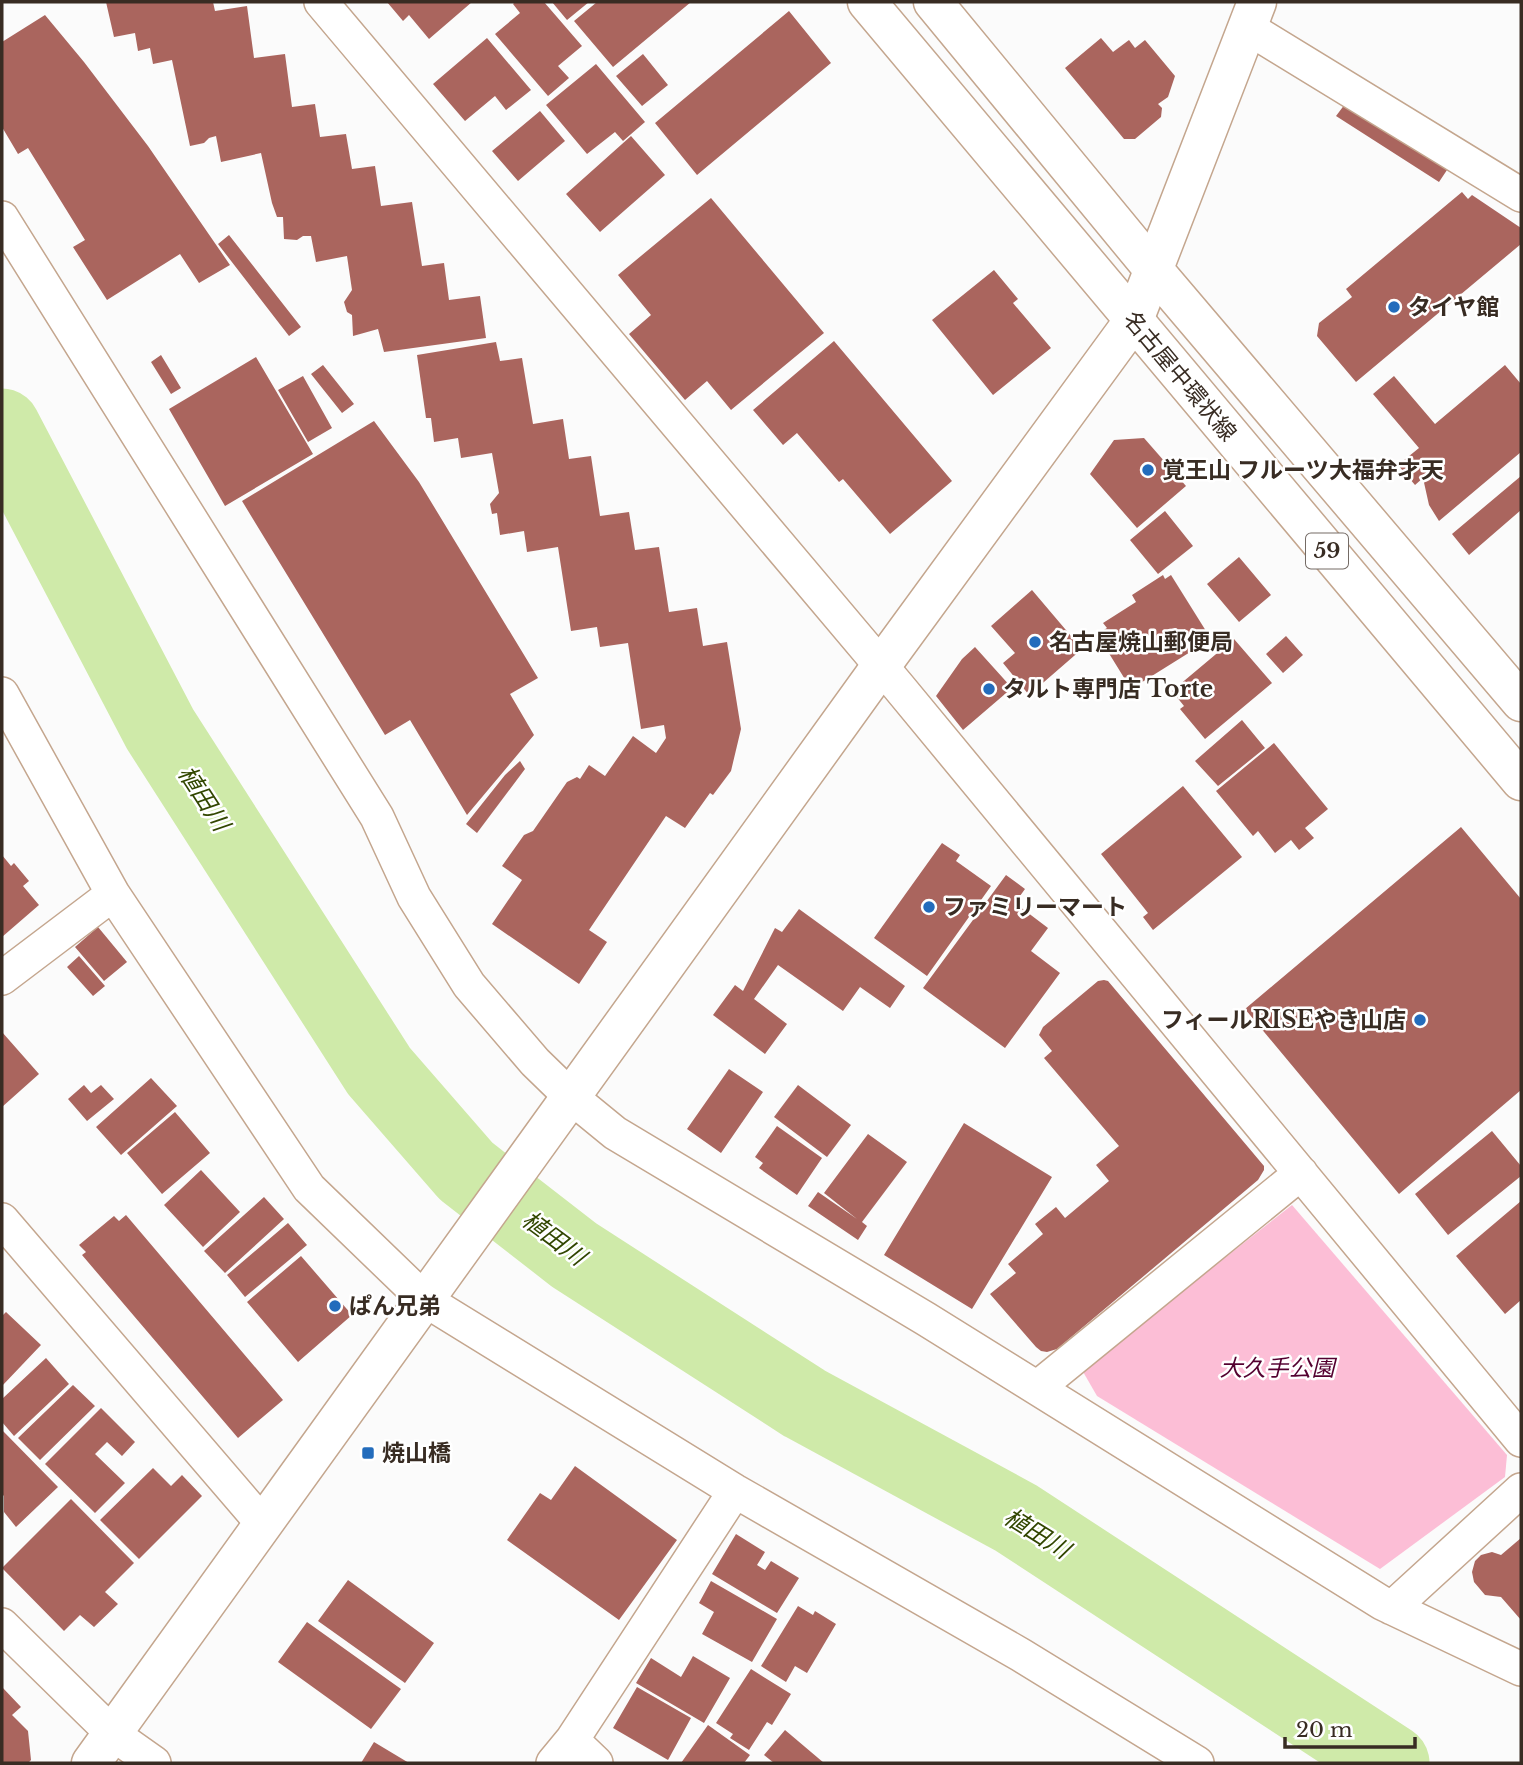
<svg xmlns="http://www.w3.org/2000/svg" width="1523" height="1765" font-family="'Libre Baskerville','Noto Sans JP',serif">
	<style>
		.green { fill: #fcbed6 }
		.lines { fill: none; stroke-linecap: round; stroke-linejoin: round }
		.river { stroke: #cfeaa9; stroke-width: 77 }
		.building { fill: #aa655e }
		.minor-casing { stroke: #c4a68e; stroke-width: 36 }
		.tertiary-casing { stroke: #c4a68e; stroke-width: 41 }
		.primary-casing { stroke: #c4a68e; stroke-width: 41 }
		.minor { stroke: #fff; stroke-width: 33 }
		.tertiary { stroke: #fff; stroke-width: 38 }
		.primary { stroke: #fff; stroke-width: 38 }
		.poi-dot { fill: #236cbc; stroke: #fff; stroke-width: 2.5 }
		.labels { text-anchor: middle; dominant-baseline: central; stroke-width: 5; stroke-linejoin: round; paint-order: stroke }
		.shield { fill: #fff; stroke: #746b65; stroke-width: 2 }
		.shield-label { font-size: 21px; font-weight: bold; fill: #382c23 }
		.poi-label { font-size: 23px; font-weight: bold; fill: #382c23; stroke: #fff; text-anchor: start }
		.street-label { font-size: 23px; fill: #382c23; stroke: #fff }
		.park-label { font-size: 23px; font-style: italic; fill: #540030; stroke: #fff }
		.water-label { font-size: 24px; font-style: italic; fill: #324700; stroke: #fff }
	</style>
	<rect width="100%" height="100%" fill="#fbfbfb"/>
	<path class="green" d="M1292 1205 1507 1455 1505 1477 1380 1569 1097 1396 1082 1370Z"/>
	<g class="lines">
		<path class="river" d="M2 427 160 729 379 1071 466 1171 574 1255 804 1403 1016 1518 1391 1763"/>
	</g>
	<path class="building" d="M106 2H213L215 11 247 6 254 58 285 54 292 107 315 104 320 137 346 134 352 169 375 166 381 206 412 202 422 266 444 263 449 300 480 296 486 338 384 352 378 329 353 336 352 315 347 312 344 302 352 290 347 256 316 262 311 236H303L297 240 284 239 283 217H277L272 203 261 153 221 162 216 136 209 138 204 143 190 146 172 60 153 64 150 48 138 51 135 33 114 37Z
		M387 2H472L429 39 409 15 403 21Z
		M515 2H544L582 46 558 66 569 78 548 96 495 34 520 13 513 4Z
		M552 2H589L567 20Z
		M597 2H691L613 67 574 21Z
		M789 11 831 63 697 175 655 123Z
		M45 15 84 62 148 146 230 265 199 283 180 254 107 300 73 247 85 240 28 148 18 154 2 127V42Z
		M487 38 531 90 506 110 495 96 465 121 433 84Z
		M1101 38 1113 52 1129 40 1135 48 1145 40 1175 76 1168 97 1158 104 1162 108 1161 117 1135 139H1124L1065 68Z
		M643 54 668 85 642 106 616 76Z
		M596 64 645 122 623 141 615 132 587 154 546 105Z
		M1345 104 1447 170 1439 182 1336 116Z
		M540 111 565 141 518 181 492 151Z
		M631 136 665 175 600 232 566 194Z
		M1462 192 1468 199 1472 195 1521 228V244L1356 382 1317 336 1319 323 1352 297 1346 289Z
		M711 198 824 333 731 410 707 381 685 400 629 334 651 315 618 275Z
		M229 235 301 327 289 336 218 244Z
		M994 270 1018 299 1013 303 1051 348 993 395 932 320Z
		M834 341 952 481 890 534 843 479 839 482 797 433 783 445 753 410Z
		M496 342 500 361 522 358 533 424 563 419 569 459 591 456 600 516 629 512 635 550 659 547 669 612 697 608 703 646 727 642 741 729 731 771 713 795 710 793 685 828 666 816 589 930 607 942 579 984 492 924 522 880 502 866 524 835 533 831 567 782 577 777 580 779 589 765 605 776 633 736 656 753 666 738 664 725 641 729 628 643 600 647 597 627 571 631 558 547 527 552 524 531 500 535 497 513 492 514 490 504 499 493 492 453 461 458 458 438 434 442 431 418H426L417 355Z
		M161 355 181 388 171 394 151 362Z
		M256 357 313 454 225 506 169 409Z
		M323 365 354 404 342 413 311 374Z
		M1505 365 1521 384V452L1439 521 1429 505 1423 478 1415 485 1398 465 1419 448 1373 394 1394 376 1435 424Z
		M303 376 332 428 308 442 278 390Z
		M374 421 419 482 538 678 510 694 534 735 467 815 410 720 385 735 242 501Z
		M1144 438 1186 486 1137 528 1090 474 1114 440Z
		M1521 476V510L1469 555 1452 534Z
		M1165 511 1193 546 1158 574 1130 540Z
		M1239 557 1271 595 1239 622 1207 584Z
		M1163 575 1165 579 1171 575 1211 639 1131 689 1097 634 1107 628 1103 623 1136 602 1132 595Z
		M1032 590 1082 649 1029 695 1003 663 1015 653 991 626Z
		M1286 636 1303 655 1283 673 1266 654Z
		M1234 639 1272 683 1205 739 1180 709 1184 706 1172 691Z
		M975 647 1012 688 963 730 936 696 962 659Z
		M1242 720 1265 748 1218 786 1195 761Z
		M1274 743 1328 809 1305 828 1314 838 1299 850 1291 840 1275 853 1258 831 1253 836 1216 791Z
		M520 761 525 769 477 833 466 824 505 775Z
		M1183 786 1242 857 1153 930 1143 917 1148 913 1101 854Z
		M1461 827 1521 899V1090L1399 1194 1245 1009Z
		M942 843 960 855 956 861 991 886 927 976 874 938Z
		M2 855 11 866 14 863 29 881 23 886 39 905 2 937Z
		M1006 875 1025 889 1015 903 1048 928 1031 951 1060 973 1005 1048 923 988Z
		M799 909 905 986 890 1008 860 987 843 1011 778 965 754 999 787 1024 765 1054 713 1015 735 985 743 991 775 928 782 932Z
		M98 927 127 962 104 981 75 947Z
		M79 956 105 986 93 996 67 967Z
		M1104 980 1108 981 1264 1166V1170L1258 1180 1057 1349 1047 1352 1041 1351 1036 1347 990 1294 1016 1273 1008 1264 1043 1234 1035 1224 1056 1207 1065 1218 1109 1181 1096 1165 1119 1146 1044 1058 1052 1051 1039 1035 1043 1027 1098 981Z
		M2 1032 39 1074 2 1107Z
		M729 1069 763 1092 721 1153 687 1129Z
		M151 1078 177 1106 121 1155 96 1127Z
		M84 1085 91 1093 101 1085 114 1099 87 1121 68 1099Z
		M798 1085 851 1125 827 1157 774 1117Z
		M175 1112 210 1153 162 1194 127 1153Z
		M964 1123 1052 1177 972 1309 884 1255Z
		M777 1126 822 1158 797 1195 759 1168 763 1163 755 1157Z
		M1492 1131 1521 1166V1176L1448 1235 1415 1194Z
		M868 1134 907 1162 862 1222 867 1226 858 1240 808 1206 818 1192 857 1219 824 1193Z
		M201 1170 240 1212 203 1247 164 1205Z
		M264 1197 284 1219 225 1273 204 1251Z
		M1521 1201V1300L1505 1314 1456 1256Z
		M126 1215 283 1400 238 1438 82 1255 86 1252 79 1245 114 1216 119 1221Z
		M288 1223 307 1245 245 1297 227 1275Z
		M301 1256 352 1315 298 1362 247 1302Z
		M6 1312 41 1345 2 1386V1316Z
		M46 1358 69 1384 14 1436 2 1422V1399Z
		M73 1385 95 1406 40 1460 18 1438Z
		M101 1408 135 1442 122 1456 107 1442 95 1454 125 1483 95 1513 45 1464Z
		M2 1430 58 1487 16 1527 4 1512V1496L2 1494Z
		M575 1466 677 1540 619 1620 507 1540 540 1493 551 1500Z
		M153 1468 171 1486 182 1475 202 1496 139 1559 100 1520Z
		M71 1499 134 1563 105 1592 118 1604 94 1627 80 1615 64 1631 2 1568Z
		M736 1534 765 1552 757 1565 765 1570 771 1561 799 1578 777 1613 712 1574Z
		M1521 1538V1620L1501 1597 1485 1595 1474 1582 1472 1572 1475 1561 1481 1555 1492 1552 1501 1555Z
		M348 1580 434 1643 405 1683 318 1621Z
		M711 1581 777 1619 752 1662 702 1634 714 1612 699 1603Z
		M798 1606 813 1615 815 1611 836 1624 807 1673 795 1666 786 1682 761 1666Z
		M307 1622 401 1689 371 1729 278 1662Z
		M693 1656 730 1678 704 1723 636 1683 651 1658 681 1677Z
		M751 1669 791 1694 772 1725 767 1722 749 1750 730 1738 733 1734 716 1723Z
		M2 1687 21 1707 12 1715 28 1731 31 1760 28 1763H2Z
		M637 1687 691 1718 668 1760 613 1728Z
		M708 1725 750 1755 744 1763H681Z
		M785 1730 824 1763H774L764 1755Z
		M374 1742 409 1763H361Z"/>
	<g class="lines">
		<g class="minor-casing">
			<path id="minor" d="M321 2 898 686 1521 1440
				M1248 28 1521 195
				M2 218 377 817 414 897 469 985 535 1062 571 1097 615 1133 926 1319 1382 1603 1521 1669
				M2 694 113 894 309 1188 425 1300 735 1491 1021 1655 1197 1763
				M2 978 113 894
				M2 1220 263 1524
				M1037 1388 1301 1173
				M1392 1608 1521 1490
				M2 1625 113 1734 154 1763
				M572 1740 596 1763
				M553 1763 572 1740 735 1491"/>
		</g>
		<g class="tertiary-casing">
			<path id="tertiary" d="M91 1763 881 666 1134 320 1257 2"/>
		</g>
		<g class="primary-casing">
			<path id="primary" d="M867 2 1521 781
				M933 2 1153 269 1521 702"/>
		</g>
		<use href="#minor" class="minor"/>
		<use href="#tertiary" class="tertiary"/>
		<use href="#primary" class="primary"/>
	</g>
	<g class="poi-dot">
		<circle cx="1394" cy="307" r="7"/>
		<circle cx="1148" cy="470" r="7"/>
		<circle cx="1035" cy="642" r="7"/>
		<circle cx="989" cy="689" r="7"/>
		<circle cx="929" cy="907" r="7"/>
		<circle cx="1420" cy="1020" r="7"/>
		<circle cx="335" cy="1306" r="7"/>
		<rect x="361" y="1446" width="14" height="14" rx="3.5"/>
	</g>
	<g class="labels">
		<rect class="shield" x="1306" y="533.5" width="42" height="35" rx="5"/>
		<g class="shield-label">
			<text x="1327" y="551">59</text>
		</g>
		<g class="poi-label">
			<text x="1408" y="307">タイヤ館</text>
			<text x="1162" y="470">覚王山 フルーツ大福弁才天</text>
			<text x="1049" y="642">名古屋焼山郵便局</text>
			<text x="1003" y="689">タルト専門店 Torte</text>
			<text x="943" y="907">ファミリーマート</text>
			<text x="1406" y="1020" text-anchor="end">フィールRISEやき山店</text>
			<text x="349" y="1306">ぱん兄弟</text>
			<text x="382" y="1453">焼山橋</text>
		</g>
		<g class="street-label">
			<text transform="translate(1180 376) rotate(50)">名古屋中環状線</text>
		</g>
		<g class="park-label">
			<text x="1277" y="1368">大久手公園</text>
		</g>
		<g class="water-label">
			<text transform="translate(204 798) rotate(57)">植田川</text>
			<text transform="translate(554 1238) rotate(37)">植田川</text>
			<text transform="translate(1037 1533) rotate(32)">植田川</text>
		</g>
	</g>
	<rect width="1523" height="1765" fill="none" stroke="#382c23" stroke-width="7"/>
	<path d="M1285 1737v10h130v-10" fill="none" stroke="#382c23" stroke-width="3.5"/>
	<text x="1296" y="1737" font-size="21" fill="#382c23" stroke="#ffffff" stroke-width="5" paint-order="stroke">20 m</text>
</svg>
